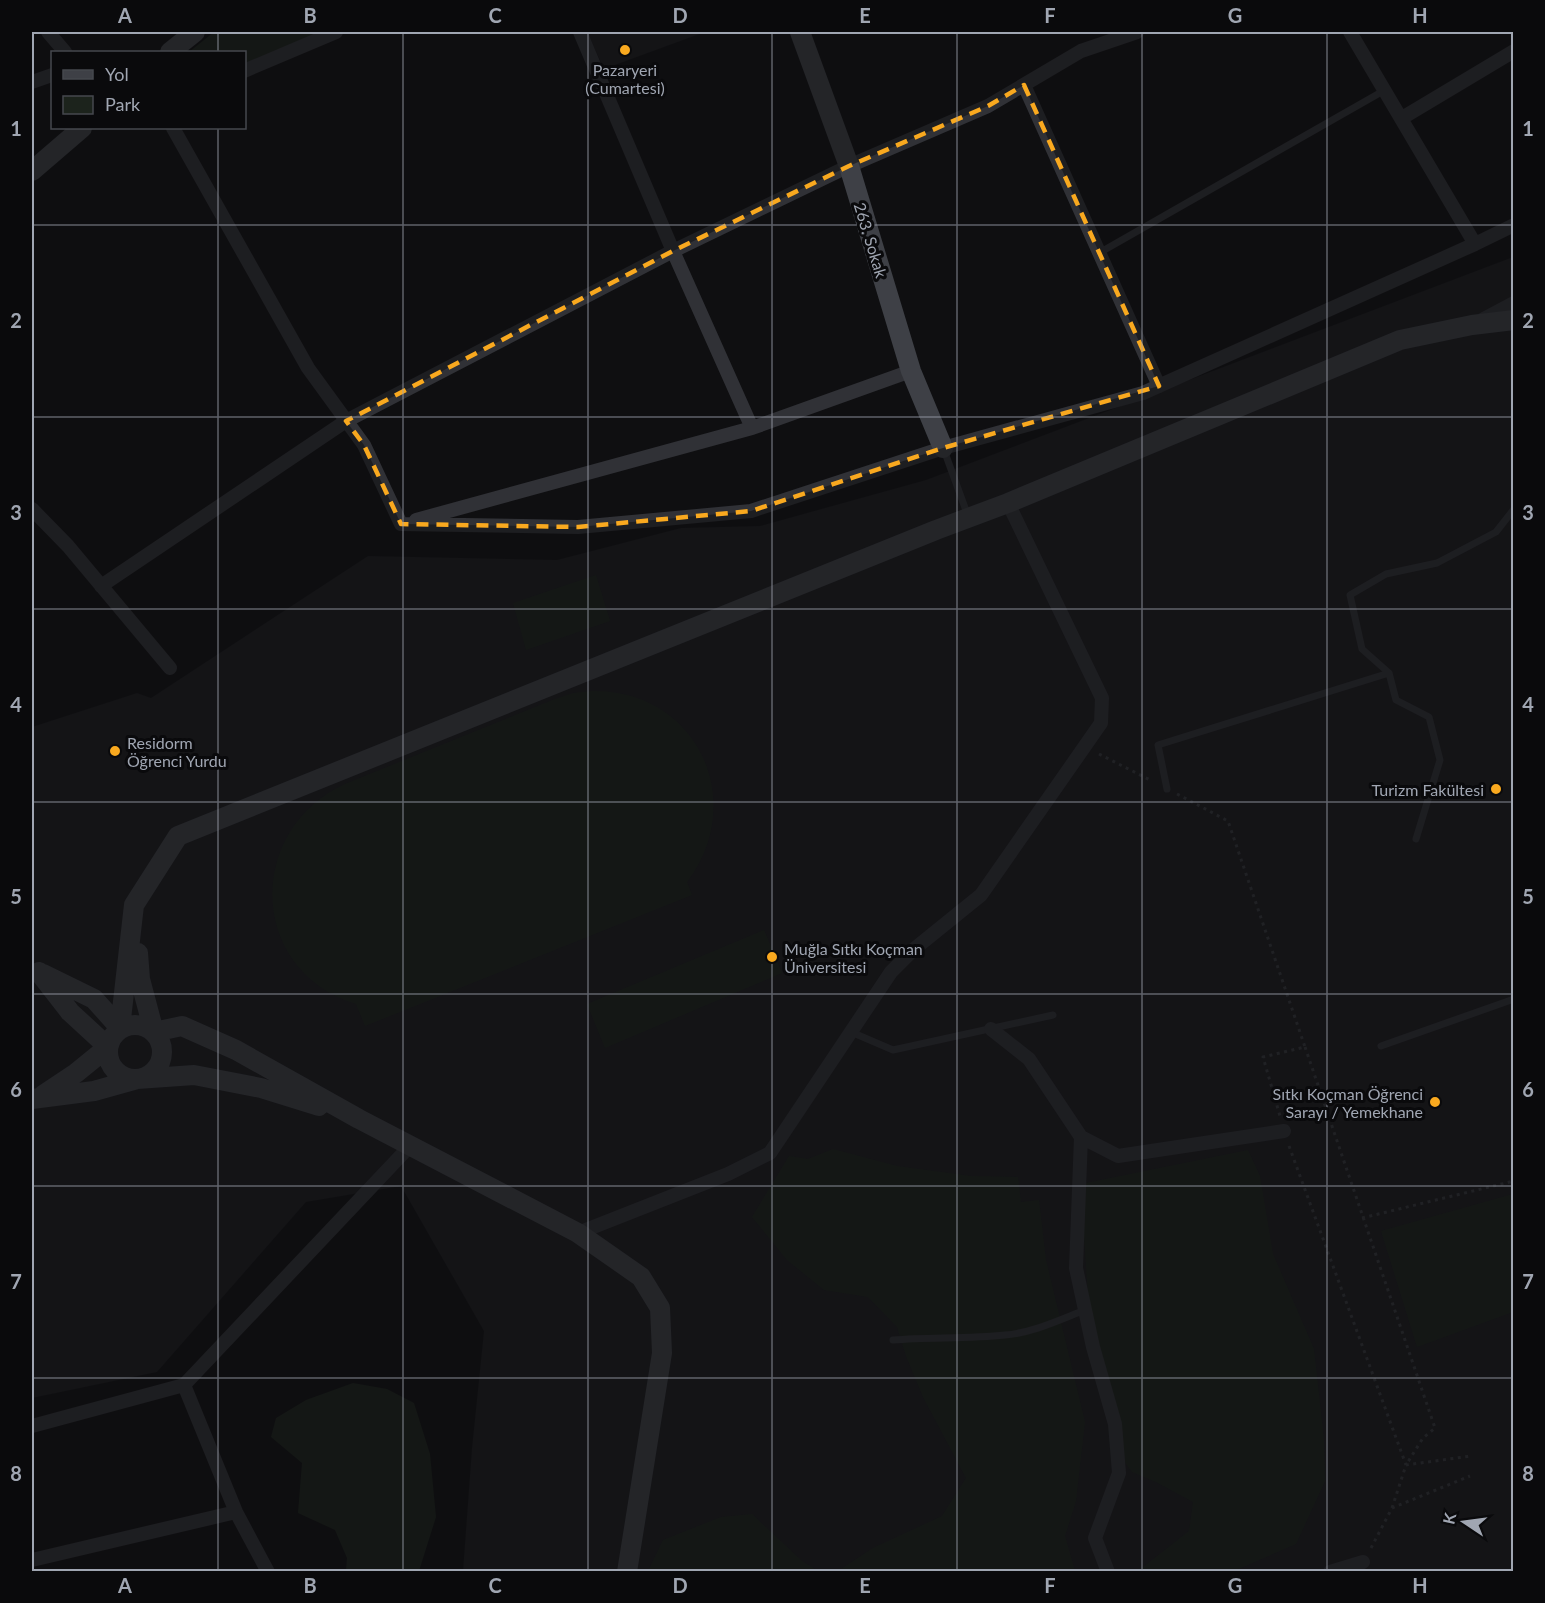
<svg xmlns="http://www.w3.org/2000/svg" width="1545" height="1603" font-family="Lato,sans-serif">
	<style>
		.built { fill: #1b1b1e }
		.green { fill: #1c231c }
		.lines { fill: none; stroke-linecap: round; stroke-linejoin: round }
		.path { stroke: #36383d; stroke-width: 3; stroke-dasharray: 3 4.5; stroke-linecap: butt }
		.lane { stroke: #303136; stroke-width: 7 }
		.street { stroke: #303136; stroke-width: 14 }
		.secondary { stroke: #3e4046; stroke-width: 20 }
		.marked { fill: none; stroke: #f9a91f; stroke-width: 4.5; stroke-dasharray: 12 8; stroke-linejoin: round }
		.grid { fill: none; stroke: #a0a6b2; stroke-width: 1.5; stroke-opacity: 0.55 }
		.poi-dot { fill: #f9a91f; stroke: #0a0a0c; stroke-width: 2 }
		.labels { text-anchor: middle; dominant-baseline: central; stroke-width: 6; stroke-linejoin: round; paint-order: stroke }
		.poi-label { font-size: 16px; fill: #a0a6b2; stroke: #0a0a0c; text-anchor: start }
		.street-label { font-size: 16px; fill: #a0a6b2; stroke: #0a0a0c }
		.neatline { fill: none; stroke: #a0a6b2; stroke-width: 2 }
		.grid-label { font-size: 20px; text-anchor: middle; font-weight: bold; fill: #a0a6b2 }
	</style>
	<rect width="100%" height="100%" fill="#0f0f11"/>
	<path class="built" d="M587 32H705L604 69Z
		M1513 257V1571H463L472 1448 484 1331 401 1186 306 1202 157 1372 32 1398V727L137 693 151 698 368 556 557 560 681 528 760 526 926 480Z"/>
	<path class="green" d="M214 32H321L245 66 244 52H189Z
		M596 575 610 621 526 650 513 603Z
		M592 691C696 689 749 800 687 882L692 895 365 1026 356 1004C248 971 245 830 345 784L555 699 573 693Z
		M764 930 782 973 605 1048 587 1004Z
		M833 1149 897 1166 971 1176 1018 1177 1021 1202 1039 1200 1046 1260 1085 1422 1076 1501 1065 1536 1075 1571H838L873 1548 942 1516 966 1478 923 1397 906 1356 897 1327 868 1297 824 1290 787 1260 752 1217 789 1156 808 1159Z
		M1248 1150 1260 1176 1273 1254 1314 1349 1324 1440 1325 1481 1296 1544 1234 1571H1138L1189 1531 1193 1502 1156 1482 1132 1472 1110 1443 1104 1384 1088 1296 1082 1207 1086 1183Z
		M1513 1194V1312L1417 1347 1381 1231Z
		M353 1383 387 1389 414 1403 430 1454 436 1517 419 1571H346L347 1558 335 1530 298 1513 302 1463 271 1437 276 1418 306 1400Z
		M752 1514 802 1561 818 1571H648L663 1540 721 1517Z"/>
	<g class="lines">
		<path class="path" d="M1099 754 1152 781
			M1177 794 1228 821 1305 1047 1263 1057 1280 1116
			M1305 1047 1435 1428 1423 1438 1406 1465
			M1289 1146 1406 1465
			M1362 1218 1514 1181
			M1392 1508 1406 1465 1471 1456
			M1371 1548 1392 1508 1470 1476"/>
		<path class="lane" d="M1099 253 1385 90
			M944 450 968 516
			M1389 673 1362 649 1350 595 1386 574 1437 563 1496 532 1514 509
			M1167 789 1158 745 1389 673 1396 700 1429 717 1440 760 1416 839
			M851 1032 893 1050 1053 1015
			M1381 1046 1514 999
			M893 1340C930 1337 968 1339 1005 1335 1032 1333 1059 1320 1085 1310"/>
		<path class="street" d="M48 32 65 52
			M580 32 673 251 752 428 911 371
			M1350 32 1475 244
			M244 71 336 32
			M32 82 52 75
			M1024 85 1159 386
			M1402 118 1514 51
			M173 128 308 368 364 445 401 524 578 527 751 511 943 448 1143 393 1475 244 1514 225
			M1482 320 1514 303
			M32 509 68 546 170 668
			M416 520 752 428
			M101 586 346 421 673 251 849 166 988 106 1081 51 1137 32
			M991 1029 1029 1059 1081 1137 1118 1156 1284 1131
			M1081 1137 1076 1268 1093 1347 1115 1424 1119 1473 1095 1538 1108 1572
			M578 1233 728 1174 770 1153 891 972 913 950 981 895 1101 723 1102 698 1008 503
			M184 1385 236 1512 268 1572
			M32 1426 184 1385 410 1146
			M32 1560 236 1512
			M1330 1572 1363 1562"/>
		<path class="secondary" d="M800 32 849 166 911 371 943 448
			M170 52 195 32
			M32 171 82 128
			M138 953 140 979 154 1032 182 1026 236 1050 359 1119 578 1233 641 1277 660 1308 662 1353 627 1572
			M39 972 70 1012 108 1047 76 1073 43 1095
			M43 974 94 999 120 1028
			M108 1052a27 27 0 1 1 54 0a27 27 0 1 1-54 0Z
			M120 1028 134 905 178 836 936 530 1008 503 1400 340 1472 325 1514 320
			M32 1099 94 1091 137 1079 194 1075 261 1088 319 1106"/>
	</g>
	<path d="M0 0H1545V1603H0ZM1024 85 1159 386 943 448 751 511 578 527 401 524 364 445 346 421 673 251 849 166 988 106Z" fill="#0f0f11" fill-opacity=".55" fill-rule="evenodd"/>
	<path class="marked" d="M1024 85 1159 386 943 448 751 511 578 527 401 524 364 445 346 421 673 251 849 166 988 106Z"/>
	<path class="grid" d="M218 32V52M403 32V1572M588 32V1572M772 32V1572M957 32V1572M1142 32V1572M1327 32V1572M218 128V1572M32 225H1514M32 417H1514M32 609H1514M32 802H1514M32 994H1514M32 1186H1514M32 1378H1514"/>
	<g class="poi-dot">
		<circle cx="625" cy="50" r="6"/>
		<circle cx="115" cy="751" r="6"/>
		<circle cx="1496" cy="789" r="6"/>
		<circle cx="772" cy="957" r="6"/>
		<circle cx="1435" cy="1102" r="6"/>
	</g>
	<g class="labels">
		<g class="poi-label">
			<text x="625" y="69" text-anchor="middle">Pazaryeri<tspan x="625" dy="18">(Cumartesi)</tspan></text>
			<text x="127" y="742">Residorm<tspan x="127" dy="18">Öğrenci Yurdu</tspan></text>
			<text x="1484" y="789" text-anchor="end">Turizm Fakültesi</text>
			<text x="784" y="948">Muğla Sıtkı Koçman<tspan x="784" dy="18">Üniversitesi</tspan></text>
			<text x="1423" y="1093" text-anchor="end">Sıtkı Koçman Öğrenci<tspan x="1423" dy="18">Sarayı / Yemekhane</tspan></text>
		</g>
		<g class="street-label">
			<text transform="translate(871 240) rotate(73)">263. Sokak</text>
		</g>
	</g>
	<rect width="1545" height="1603" fill="none" stroke="#0a0a0c" stroke-width="66"/>
	<rect x="51" y="51" width="195" height="78" fill="#0a0a0c" stroke="#46484e" stroke-width="1.5"/>
	<rect x="63" y="70" width="30" height="9" fill="#3e4046" stroke="#46484e" stroke-width="1.5"/>
	<text x="105" y="81" font-size="18" fill="#a0a6b2">Yol</text>
	<rect x="63" y="96" width="30" height="18" fill="#1c231c" stroke="#46484e" stroke-width="1.5"/>
	<text x="105" y="111" font-size="18" fill="#a0a6b2">Park</text>
	<g transform="translate(1464 1522) rotate(283)" stroke="#0a0a0c" stroke-width="4.5" paint-order="stroke">
	<path d="M0-4.5L10 22L0 15L-10 22Z" fill="#a0a6b2"/>
	<text y="-9" font-size="16" font-weight="bold" text-anchor="middle" fill="#a0a6b2">K</text>
	</g>
	<rect x="33" y="33" width="1479" height="1537" class="neatline"/>
	<g class="grid-label">
		<text x="125" y="23">A</text>
		<text x="310" y="23">B</text>
		<text x="495" y="23">C</text>
		<text x="680" y="23">D</text>
		<text x="865" y="23">E</text>
		<text x="1050" y="23">F</text>
		<text x="1235" y="23">G</text>
		<text x="1420" y="23">H</text>
		<text x="16" y="136">1</text>
		<text x="1528" y="136">1</text>
		<text x="16" y="328">2</text>
		<text x="1528" y="328">2</text>
		<text x="16" y="520">3</text>
		<text x="1528" y="520">3</text>
		<text x="16" y="712">4</text>
		<text x="1528" y="712">4</text>
		<text x="16" y="904">5</text>
		<text x="1528" y="904">5</text>
		<text x="16" y="1097">6</text>
		<text x="1528" y="1097">6</text>
		<text x="16" y="1289">7</text>
		<text x="1528" y="1289">7</text>
		<text x="16" y="1481">8</text>
		<text x="1528" y="1481">8</text>
		<text x="125" y="1593">A</text>
		<text x="310" y="1593">B</text>
		<text x="495" y="1593">C</text>
		<text x="680" y="1593">D</text>
		<text x="865" y="1593">E</text>
		<text x="1050" y="1593">F</text>
		<text x="1235" y="1593">G</text>
		<text x="1420" y="1593">H</text>
	</g>
</svg>
